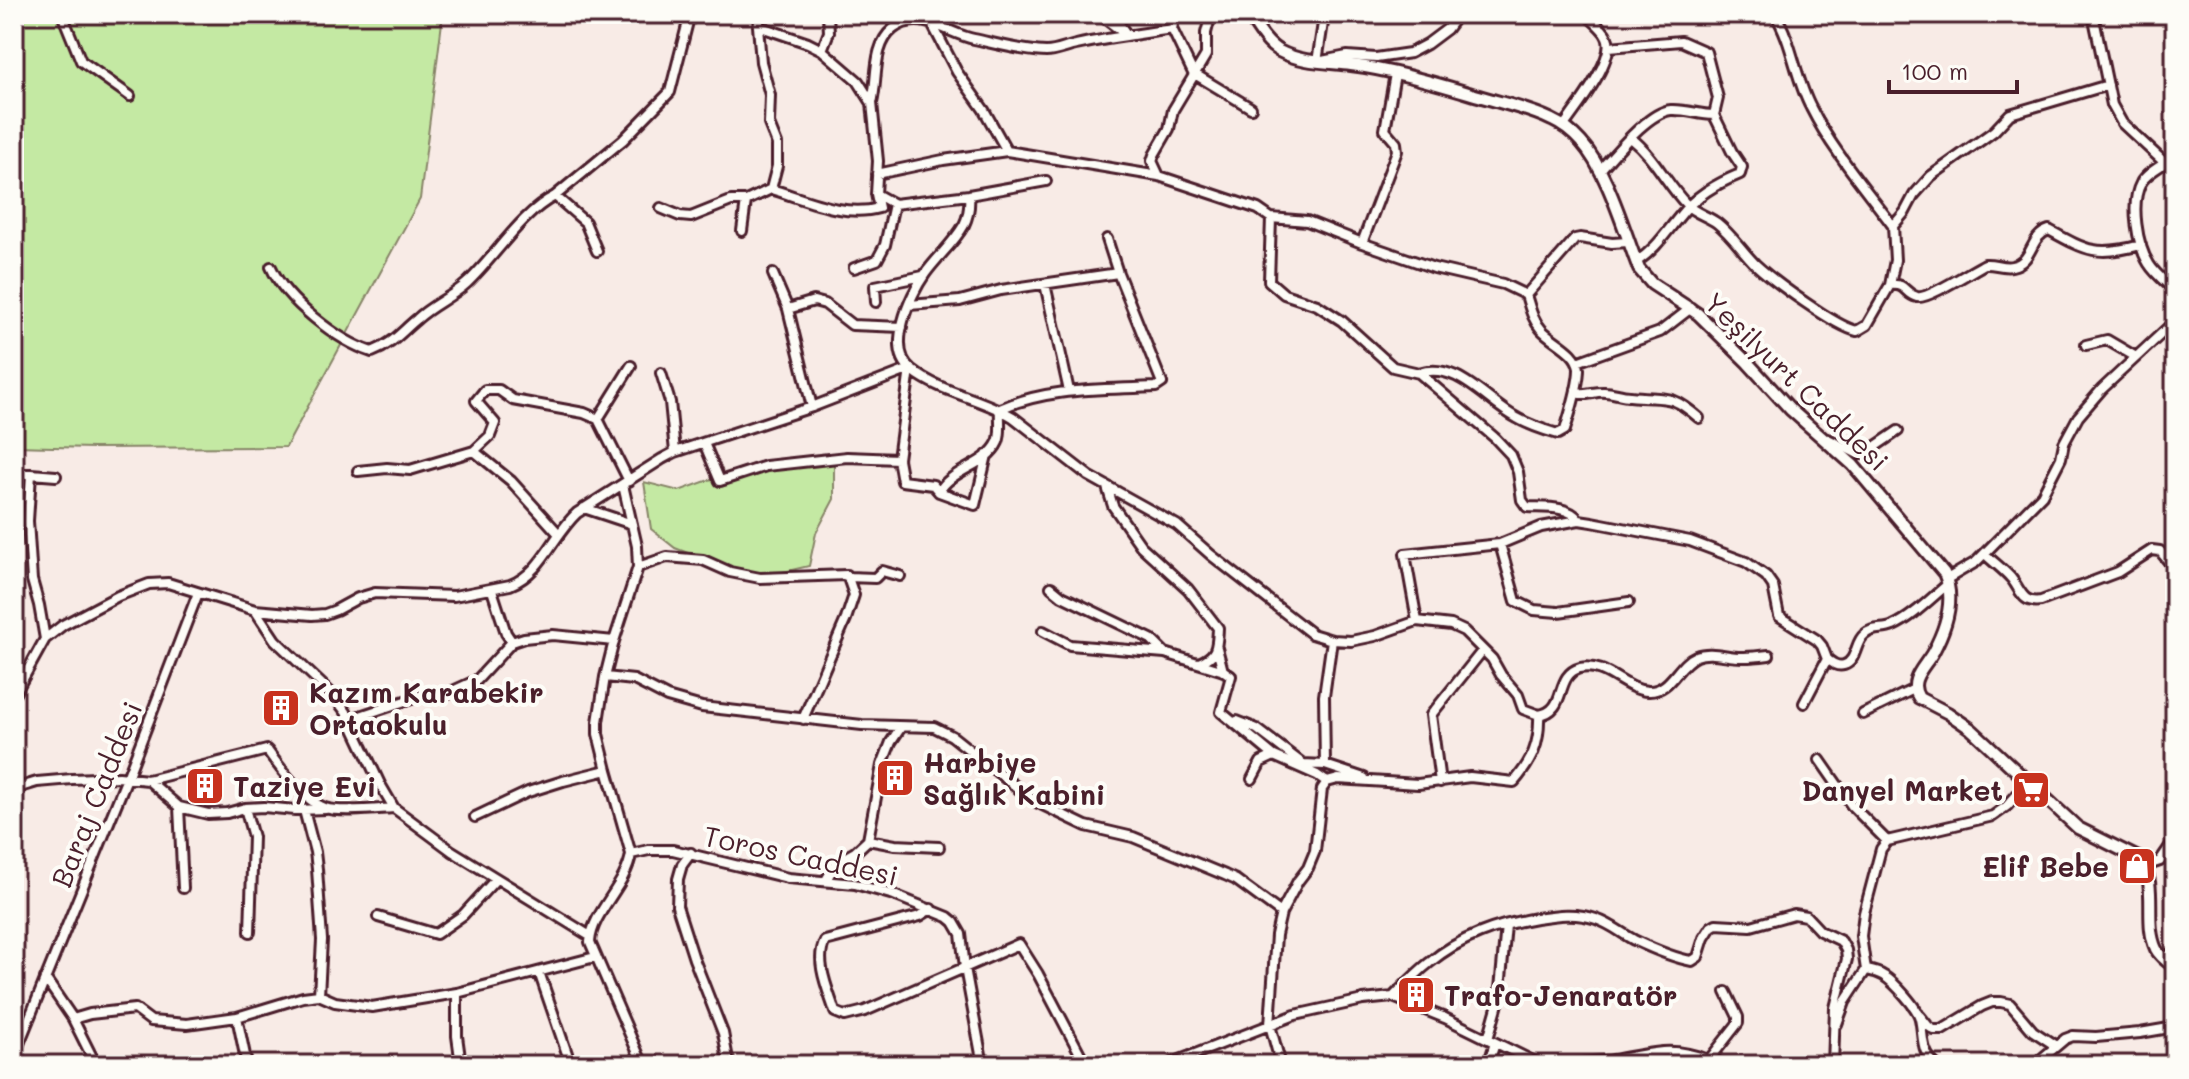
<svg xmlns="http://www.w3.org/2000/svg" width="2189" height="1079" font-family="Mali,sans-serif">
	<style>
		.green { fill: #c4e9a3; stroke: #878467; stroke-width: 2 }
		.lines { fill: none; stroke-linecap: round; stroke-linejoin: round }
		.minor-casing { stroke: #4a1f2b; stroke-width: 14 }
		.major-casing { stroke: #4a1f2b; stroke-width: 16 }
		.minor { stroke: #fdfcf7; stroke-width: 8 }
		.major { stroke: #fdfcf7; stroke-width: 10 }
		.labels { text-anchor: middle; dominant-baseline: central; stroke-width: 8; stroke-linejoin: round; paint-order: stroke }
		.street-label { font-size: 28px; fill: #4a1f2b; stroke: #fdfcf7 }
		.poi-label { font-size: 28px; font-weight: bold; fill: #4a1f2b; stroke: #fdfcf7; text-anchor: start }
	</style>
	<rect width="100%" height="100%" fill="#f8ebe6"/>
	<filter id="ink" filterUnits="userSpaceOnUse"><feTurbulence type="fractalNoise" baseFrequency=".0125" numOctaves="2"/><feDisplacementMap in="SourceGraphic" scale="16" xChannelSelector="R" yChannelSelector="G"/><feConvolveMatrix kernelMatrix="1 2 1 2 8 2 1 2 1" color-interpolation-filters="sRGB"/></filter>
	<g filter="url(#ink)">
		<path class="green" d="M14 14H443L420 199 286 447 93 448 14 446Z
			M834 456V499L816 533 809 566 766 576 719 565 675 548 651 529 644 482 679 491 753 464Z"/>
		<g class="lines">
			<g class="minor-casing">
				<path id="minor" d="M62 14 81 61 130 96
					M761 14 758 26 808 43 822 50 858 81 872 103 878 161 876 194 894 204 969 195 1046 181
					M1099 14 1120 30
					M1112 14 1127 35H1131
					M1320 14 1323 23 1317 62 1347 56 1376 58 1410 53 1427 44 1447 29 1455 18 1456 14
					M1775 14C1793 43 1795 78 1811 108 1832 150 1865 188 1893 226
					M2093 14 2112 105 2122 123 2165 163 2175 168
					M932 24 957 72 984 110 1007 151
					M758 26 761 62 770 95 769 124 777 144V166L771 189C805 199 844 218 879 208L876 194
					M1172 29 1193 73 1251 108
					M1609 47 1681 41 1706 52 1718 98 1714 115 1732 152 1742 167 1740 174C1716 184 1695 196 1679 217 1665 234 1655 250 1636 262
					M822 50 829 32 828 14
					M872 103C878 79 872 46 893 29 920 8 948 34 974 39 997 44 1022 51 1046 52 1056 52 1066 47 1076 45 1107 38 1140 34 1172 29L1175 14
					M1563 127C1575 110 1617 58 1607 37 1604 29 1592 20 1586 14
					M1631 138C1654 156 1666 183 1686 204 1694 213 1708 216 1717 223 1732 235 1742 251 1755 264 1772 280 1836 327 1857 331L1867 325 1890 285C1907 283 1904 294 1917 297 1927 300 1973 270 1985 264 1994 263 2002 268 2012 266 2034 262 2029 236 2049 230 2087 251 2097 257 2141 245
					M2165 163C2157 168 2145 175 2141 183 2130 203 2137 245 2149 264 2155 274 2167 283 2175 291
					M1600 170C1615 154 1648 112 1671 110 1686 109 1699 115 1714 115
					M877 174 943 160 1007 151 1159 176 1258 209 1271 218 1307 221 1362 243 1434 268 1503 284 1526 295C1530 307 1532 319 1541 329 1551 341 1578 351 1579 369 1579 386 1570 413 1565 430L1558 434C1544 430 1529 425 1517 418 1485 401 1458 361 1419 373
					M1159 176 1152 161 1154 155 1169 129 1173 110 1206 55V33L1211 14
					M969 195C970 206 969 215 964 225 954 243 937 257 925 274 910 295 885 350 912 370 941 393 981 398 1013 417L1089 476 1177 525 1211 555 1312 634 1332 640 1351 641 1375 636 1417 621 1451 625 1464 631 1492 659 1501 675 1518 695 1523 709 1539 715C1540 744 1532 761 1514 782L1470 777 1418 784 1338 779 1327 782
					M555 196 585 222 597 251
					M661 208 680 216 691 217 731 201H746L771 189
					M1271 218 1269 281 1284 294 1317 305 1342 321 1393 367 1419 373 1495 438 1511 455 1518 472 1522 500 1527 507C1544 508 1568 505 1579 520
					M742 231 746 201
					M1362 243 1397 151 1396 143 1385 130 1395 74
					M271 267C286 301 338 341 372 352 393 344 401 332 417 319 432 305 452 297 467 283 495 257 521 213 555 196L623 140 670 92 690 14
					M854 268 877 260 885 245 894 204
					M773 274 788 309 812 407
					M1045 284 1069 391
					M1890 285 1895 260 1893 226 1905 212 1914 195 1931 176 1994 131 2010 114 2108 85
					M1526 295 1575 239 1580 238 1612 243 1628 242
					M876 302 875 286 923 276
					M909 305 960 301 1001 290 1118 273
					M788 309 814 301 825 304 852 325 902 327
					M2086 345 2107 340 2136 357
					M1577 362 1660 332 1691 308
					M661 373 670 402 675 452
					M1576 389 1580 394C1589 395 1596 391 1605 392 1613 392 1621 396 1630 396 1666 400 1669 392 1699 418
					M598 419 631 366
					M1828 439 1858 454H1864L1898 431
					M704 443 720 481 766 466 847 457 898 459
					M358 471 387 468 410 470 474 451
					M14 474H31
					M623 485 637 546 638 567 614 641 605 677 598 722V734L607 770 631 854C627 885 592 912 590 942L643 1065
					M1107 487 1113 506 1141 546 1188 589 1218 628C1217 647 1218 655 1199 663
					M939 492C951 469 987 466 998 442 1002 433 999 418 1000 409 1049 387 1104 390 1156 387L1162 383 1118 273 1107 239
					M584 508 632 524
					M558 533 511 481 474 451 490 436 495 423 476 401 485 390H499L513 400 584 413 598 419 629 481
					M1500 544 1516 601 1534 610 1558 612 1629 602
					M1985 554C1993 562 2003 569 2011 578 2021 590 2022 604 2041 601L2118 572 2152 550 2160 551 2175 569
					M638 567 667 557 703 560 730 572 760 578 847 575 854 595 846 619 803 719
					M848 577 875 578 882 571 900 576
					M1947 579 1976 562 2042 495 2061 458 2064 443 2078 417 2102 389 2175 321
					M1051 587 1062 596 1151 639 1165 653 1224 671 1231 676 1221 712 1274 756 1317 775 1327 782 1322 789 1315 851 1308 868 1298 881 1281 913 1276 935 1270 1025 1281 1065
					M492 590 506 633 512 642
					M255 610 275 640 333 695 346 712 380 784 394 808 452 851 590 936
					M1417 621 1405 554 1500 544 1541 527 1579 520 1592 522 1690 541 1746 562 1766 576 1773 586 1779 616 1817 640 1822 646 1827 659C1832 663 1837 667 1844 665 1857 661 1855 642 1864 635 1873 626 1883 631 1893 626 1913 617 1931 598 1948 584
					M1043 631 1070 645 1165 653
					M45 639 39 605 32 580 28 521 31 474 56 476
					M1217 648 1223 671
					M605 677 634 680 667 697 702 707 862 725 934 727 952 736 1034 801 1086 826 1133 837 1225 875 1236 880 1281 913
					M14 695 45 639 63 625 118 596 149 584 168 583 255 610 312 615 325 614 336 610 358 598 375 593 454 596 510 585C542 573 553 535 577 513L662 459 675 452 812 407 910 369 898 459 902 481 933 485 939 492 975 505 987 455
					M1804 703 1827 659
					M1863 714 1914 689
					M1539 715C1568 711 1554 675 1580 668 1606 662 1624 690 1648 691 1671 692 1677 664 1696 656 1711 650 1729 658 1744 657 1753 657 1761 656 1769 655
					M351 719 423 695H444L477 680 512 642 524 638 553 635 614 641
					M1237 721 1257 729 1303 764 1325 765 1364 778
					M1820 760 1852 806 1887 841
					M1325 765 1324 696 1332 640
					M1252 779 1261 762 1274 756
					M148 780 179 807 208 814 227 813 245 808 264 807 295 810 326 809
					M1440 782 1431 715 1483 650
					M14 789 37 782 72 779 119 777 148 780 267 750C280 768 303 800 325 808 339 813 378 809 394 808
					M179 807 183 888
					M245 808 253 837 250 932
					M304 810 315 852 317 869 322 940 319 995
					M475 817 528 792 563 781 607 770
					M868 840 895 845 939 847
					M691 853 682 865 678 879 677 906 694 959 723 1033 728 1059 727 1065
					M631 854 649 850H673L788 878 855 884 894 895 948 917 954 922 961 934 965 968 983 1065
					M2145 866 2160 861 2175 839
					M826 880 837 862 855 852 868 840 882 765 891 742 901 727
					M931 909 920 916 825 941C814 961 829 992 835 1012L845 1016 865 1011 1019 944 1038 974 1086 1065
					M378 917 436 934 463 915 496 879
					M2164 958 2175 951
					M1866 970C1872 971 1878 972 1884 976 1894 982 1918 1008 1920 1019 1924 1037 1920 1051 1936 1065
					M539 972 571 1065
					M45 978 73 1019 96 1065
					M457 993V1036L461 1065
					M1393 997C1405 985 1416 973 1429 963 1460 937 1497 925 1536 918 1556 915 1576 912 1596 919 1611 924 1621 933 1634 940 1651 948 1673 958 1692 961L1698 957 1704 938 1711 927 1716 924 1751 926 1794 914 1806 916 1820 931 1841 941 1846 950 1847 959 1835 1008 1833 1065
					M1920 1016 1928 1026 1934 1030H1942L1982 1006 1992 1002H2001L2010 1004 2033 1031 2056 1046
					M237 1017 247 1065
					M73 1019 90 1014 135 1009 151 1021 187 1024 237 1017 303 997 319 995 335 1002 372 1007 457 993 595 957
					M1837 1024 1845 1002 1866 970 1861 936 1864 913 1881 849 1887 841 1993 816 2007 806 2029 781
					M1488 1039 1499 1000 1506 925
					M14 1056 127 778 198 593
					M1167 1065 1295 1015 1363 1000 1393 997 1445 1018 1541 1065
					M1488 1065 1495 1043
					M1569 1065C1583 1062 1599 1062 1613 1060 1651 1054 1671 1045 1708 1060
					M1705 1065 1738 1023V1017L1726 992
					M2034 1065 2065 1039 2073 1036 2096 1037 2140 1033 2175 1027"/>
			</g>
			<g class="major-casing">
				<path id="major" d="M1248 14C1257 27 1265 43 1279 51 1302 63 1327 62 1351 65 1393 70 1441 85 1482 97 1505 104 1530 109 1552 120 1563 125 1573 133 1581 142 1608 172 1624 231 1639 269L1652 284 1698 314 1748 363 1791 410 1853 465 1944 573C1956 599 1946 628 1933 652 1925 667 1907 680 1919 698L1948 713 1971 729 2078 828 2140 859C2159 885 2143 921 2156 949 2160 957 2168 962 2175 967"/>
			</g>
			<use href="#minor" class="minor"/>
			<use href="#major" class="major"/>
		</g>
	</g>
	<defs>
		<g id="building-square" transform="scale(2)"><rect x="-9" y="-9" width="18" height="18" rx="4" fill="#c8321e" stroke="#fdfcf7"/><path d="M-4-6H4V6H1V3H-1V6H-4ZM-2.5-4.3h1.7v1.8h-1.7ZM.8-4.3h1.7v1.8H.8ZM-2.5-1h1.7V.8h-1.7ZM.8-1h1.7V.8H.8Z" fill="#fff"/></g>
		<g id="supermarket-square" transform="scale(2)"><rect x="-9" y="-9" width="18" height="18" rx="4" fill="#c8321e" stroke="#fdfcf7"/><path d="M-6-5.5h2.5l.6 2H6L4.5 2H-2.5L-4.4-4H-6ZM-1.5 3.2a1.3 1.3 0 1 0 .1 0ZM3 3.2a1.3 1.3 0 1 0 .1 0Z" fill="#fff"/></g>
		<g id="shop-square" transform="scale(2)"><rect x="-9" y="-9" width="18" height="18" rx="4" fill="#c8321e" stroke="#fdfcf7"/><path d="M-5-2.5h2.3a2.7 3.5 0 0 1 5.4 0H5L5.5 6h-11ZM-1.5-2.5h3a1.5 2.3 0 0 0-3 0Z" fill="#fff"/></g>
	</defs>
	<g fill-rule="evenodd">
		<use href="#building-square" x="281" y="708"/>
		<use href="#building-square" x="895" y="778"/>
		<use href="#building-square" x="205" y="786"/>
		<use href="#supermarket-square" x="2031" y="790"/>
		<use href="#shop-square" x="2137" y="866"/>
		<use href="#building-square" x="1416" y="995"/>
	</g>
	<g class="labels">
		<g class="street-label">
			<text transform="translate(1797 381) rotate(44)">Yeşilyurt Caddesi</text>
			<text transform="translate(96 794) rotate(-68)">Baraj Caddesi</text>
			<text transform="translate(801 855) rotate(12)">Toros Caddesi</text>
		</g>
		<g class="poi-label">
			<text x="309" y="692">Kazım Karabekir<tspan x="309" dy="32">Ortaokulu</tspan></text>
			<text x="923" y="762">Harbiye<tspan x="923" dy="32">Sağlık Kabini</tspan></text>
			<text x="233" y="786">Taziye Evi</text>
			<text x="2003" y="790" text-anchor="end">Danyel Market</text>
			<text x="2109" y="866" text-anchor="end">Elif Bebe</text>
			<text x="1444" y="995">Trafo-Jenaratör</text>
		</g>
	</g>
	<rect width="2189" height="1079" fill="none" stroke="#fdfcf7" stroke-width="48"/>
	<rect x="24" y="24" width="2141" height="1031" fill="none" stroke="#4a1f2b" stroke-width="3" filter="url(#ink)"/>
	<path d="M1889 80v12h128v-12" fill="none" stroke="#4a1f2b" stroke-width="4"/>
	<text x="1901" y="80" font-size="24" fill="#4a1f2b" stroke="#fdfcf7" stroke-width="6" paint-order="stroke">100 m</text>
</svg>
